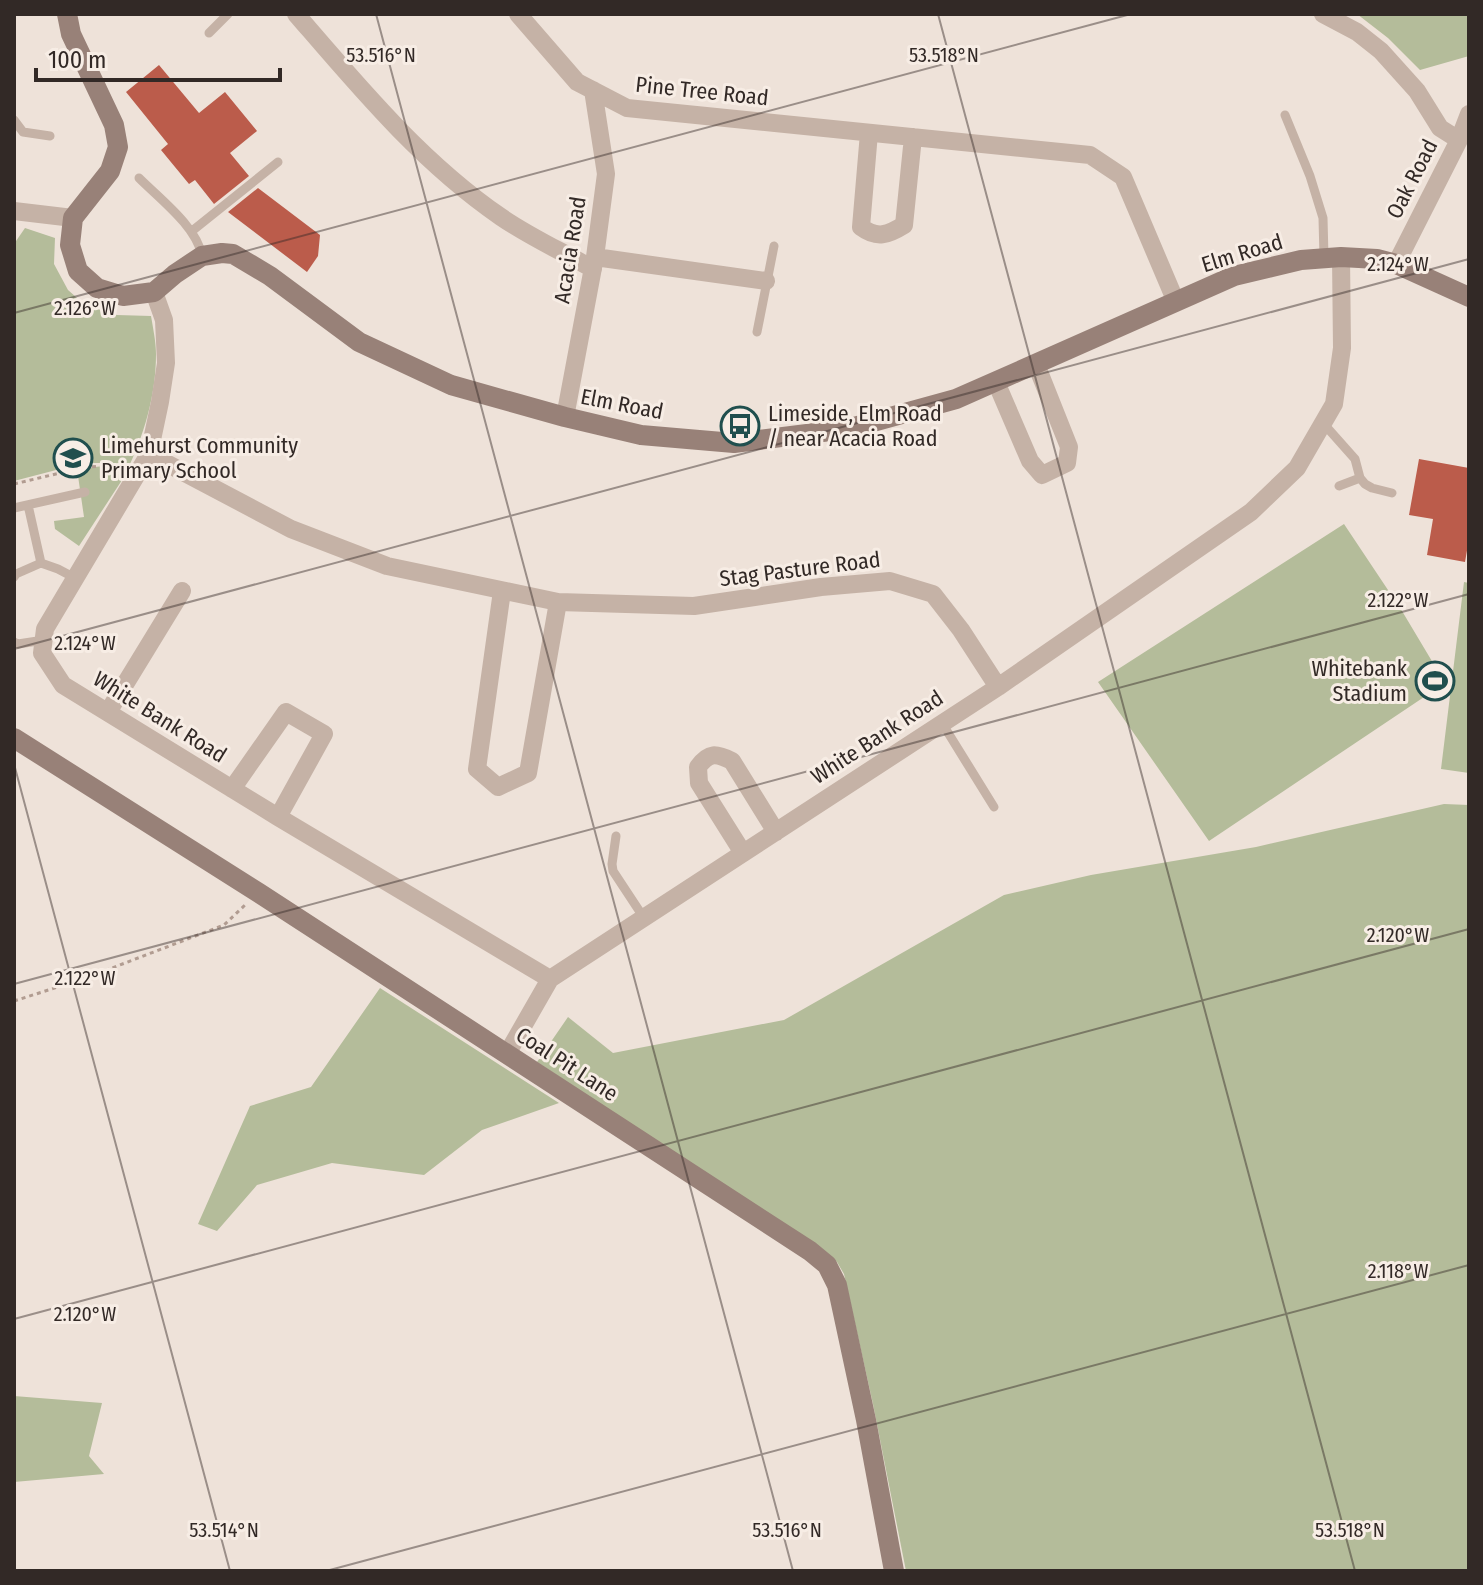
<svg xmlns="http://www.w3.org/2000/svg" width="1483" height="1585" font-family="'Fira Sans Condensed',sans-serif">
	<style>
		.green { fill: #b4bc9a }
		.building { fill: #bb5c4b }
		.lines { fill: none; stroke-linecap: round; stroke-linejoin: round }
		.path { stroke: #b19c91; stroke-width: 3; stroke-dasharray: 4 4; stroke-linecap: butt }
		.lane { stroke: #c5b2a6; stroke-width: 9 }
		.street { stroke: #c5b2a6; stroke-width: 18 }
		.secondary { stroke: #988178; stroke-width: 20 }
		.ticks { fill: none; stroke: #322926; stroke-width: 2; stroke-opacity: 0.45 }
		.labels { text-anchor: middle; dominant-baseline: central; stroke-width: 6; stroke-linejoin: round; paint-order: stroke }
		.street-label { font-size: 22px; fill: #322926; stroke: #f7ede5 }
		.poi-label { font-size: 22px; fill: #322926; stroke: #f7ede5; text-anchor: start }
		.ticks-label { font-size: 20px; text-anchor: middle; fill: #322926; stroke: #f7ede5; stroke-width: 6; stroke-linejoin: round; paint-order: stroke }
	</style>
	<rect width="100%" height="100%" fill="#eee2d9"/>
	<path class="green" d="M1357 14H1469V56L1420 70 1388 38Z
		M25 228 55 238 54 264 68 290 85 305 117 315 151 316C153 328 156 342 156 354 156 396 144 435 126 473L103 463H83L14 481V244Z
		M104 466 124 477 79 546 55 529 54 521 84 517 77 469Z
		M1344 524 1402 611 1445 683 1209 841 1098 682Z
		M1464 582 1469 583V773L1441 769Z
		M1444 804 1469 805V1571H906L873 1404 844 1274 837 1262 537 1062 568 1017 613 1053 784 1020 1004 895 1091 875 1256 847Z
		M380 988 559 1103 482 1130 424 1175 332 1163 257 1185 217 1231 198 1224 250 1106 311 1087Z
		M14 1396 102 1403 89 1456 104 1474 14 1482Z"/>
	<path class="building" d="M159 65 199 113 225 92 257 131 230 153 249 176 214 204 195 180 189 184 161 150 168 144 126 92Z
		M258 188 320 235 318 256 307 272 228 212Z
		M1419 459 1469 468V539L1465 562 1427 555 1433 519 1409 515Z"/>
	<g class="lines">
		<path class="path" d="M14 484 85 467 104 466 118 474
			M14 1001 86 978 224 925 245 905"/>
		<path class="lane" d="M209 33 228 14
			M1285 115 1310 176 1323 218 1324 257
			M14 120 23 132 50 136
			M139 178C160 199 197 227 202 256
			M192 231 278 162
			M757 332 774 246
			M1323 423 1355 459 1360 478 1365 484 1372 488 1392 493
			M1339 486 1360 478
			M28 505 41 563
			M14 508 85 492
			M14 577 16 574 41 563 58 569 75 578
			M14 642 18 644 44 640
			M942 723 994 807
			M616 836 612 864 613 871 644 918"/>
		<path class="street" d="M296 14C359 87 421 162 501 217 530 237 563 252 593 269
			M518 14 577 82 627 108 1090 155 1123 177 1176 302
			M1323 14 1357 32 1381 51 1417 91 1440 128 1459 140
			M869 133 861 227C877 239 888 235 904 225L913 137
			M14 211 73 218
			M595 257 766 281
			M1396 264 1459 140 1469 114
			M154 292 164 320 166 363 160 402 149 454 45 629 42 653 63 685 278 817 550 979 998 687 1251 512 1297 468 1334 404 1342 348 1341 257
			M996 382 1030 461 1042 475 1067 463 1069 447 1036 364
			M565 417 595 257 606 174 593 90
			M149 454 291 529 387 566 558 602 694 606 821 587 890 581 933 594 961 630 998 687
			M502 591 477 769 498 787 528 773 558 602
			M108 712 182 591
			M232 789 286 712 324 734 278 817
			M743 853 699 783 698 767C709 752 716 753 732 761L776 832
			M507 1054 550 979"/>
		<path class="secondary" d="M67 14 71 34 114 125 118 147 110 171 73 218 70 245 78 271 97 288 123 296 154 292 175 274 202 256 222 253 233 254 270 276 359 342 451 385 565 417 641 435 734 443 847 429 956 399 1234 276 1301 260 1341 257 1377 259 1396 264 1469 297
			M14 738 259 893 810 1251 827 1265 837 1285 866 1420 894 1571"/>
	</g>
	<path class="ticks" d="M376 14 793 1571M938 14 1355 1571M14 313 1131 14M14 649 1469 259M14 764 230 1571M14 984 1469 594M14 1319 1469 929M326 1571 1469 1265"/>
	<defs>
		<g id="bus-ring" transform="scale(2)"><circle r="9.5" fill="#f7ede5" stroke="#204f4e" stroke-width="1.5"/><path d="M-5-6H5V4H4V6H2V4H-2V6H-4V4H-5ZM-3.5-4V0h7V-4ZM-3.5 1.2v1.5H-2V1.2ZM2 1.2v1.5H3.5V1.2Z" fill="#204f4e"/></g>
		<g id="school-ring" transform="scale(2)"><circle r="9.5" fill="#f7ede5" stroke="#204f4e" stroke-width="1.5"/><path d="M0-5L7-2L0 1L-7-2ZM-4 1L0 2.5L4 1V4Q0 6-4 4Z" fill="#204f4e"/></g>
		<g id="stadium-ring" transform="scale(2)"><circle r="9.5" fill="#f7ede5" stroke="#204f4e" stroke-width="1.5"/><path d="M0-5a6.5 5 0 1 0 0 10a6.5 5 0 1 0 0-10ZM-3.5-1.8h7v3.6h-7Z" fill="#204f4e"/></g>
	</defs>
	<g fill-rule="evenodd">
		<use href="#bus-ring" x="740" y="426"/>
		<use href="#school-ring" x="73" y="458"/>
		<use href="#stadium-ring" x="1435" y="681"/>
	</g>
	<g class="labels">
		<g class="street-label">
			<text transform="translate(702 91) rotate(6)">Pine Tree Road</text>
			<text transform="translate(1412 179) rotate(-63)">Oak Road</text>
			<text transform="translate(570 250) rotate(-81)">Acacia Road</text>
			<text transform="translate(1242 253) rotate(-17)">Elm Road</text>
			<text transform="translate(622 404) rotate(11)">Elm Road</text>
			<text transform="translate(800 569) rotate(-7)">Stag Pasture Road</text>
			<text transform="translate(160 717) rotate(32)">White Bank Road</text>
			<text transform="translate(877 737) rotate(-33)">White Bank Road</text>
			<text transform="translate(567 1064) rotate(33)">Coal Pit Lane</text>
		</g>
		<g class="poi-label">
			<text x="768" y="413">Limeside, Elm Road<tspan x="768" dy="25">/ near Acacia Road</tspan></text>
			<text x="101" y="445">Limehurst Community<tspan x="101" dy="25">Primary School</tspan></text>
			<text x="1407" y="668" text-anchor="end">Whitebank<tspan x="1407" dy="25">Stadium</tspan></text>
		</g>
	</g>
	<g class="ticks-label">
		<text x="381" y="62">53.516°N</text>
		<text x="944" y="62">53.518°N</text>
		<text x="1398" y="271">2.124°W</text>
		<text x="85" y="315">2.126°W</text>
		<text x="1398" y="607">2.122°W</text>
		<text x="85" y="650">2.124°W</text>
		<text x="1398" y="942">2.120°W</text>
		<text x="85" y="985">2.122°W</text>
		<text x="1398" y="1278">2.118°W</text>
		<text x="85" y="1321">2.120°W</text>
		<text x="224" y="1537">53.514°N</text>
		<text x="787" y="1537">53.516°N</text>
		<text x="1350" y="1537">53.518°N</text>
	</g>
	<rect width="1483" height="1585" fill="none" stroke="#322926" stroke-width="32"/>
	<path d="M36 68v12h244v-12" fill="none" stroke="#322926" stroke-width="4"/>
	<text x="48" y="68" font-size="24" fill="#322926" stroke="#f7ede5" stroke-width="6" paint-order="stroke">100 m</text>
</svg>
